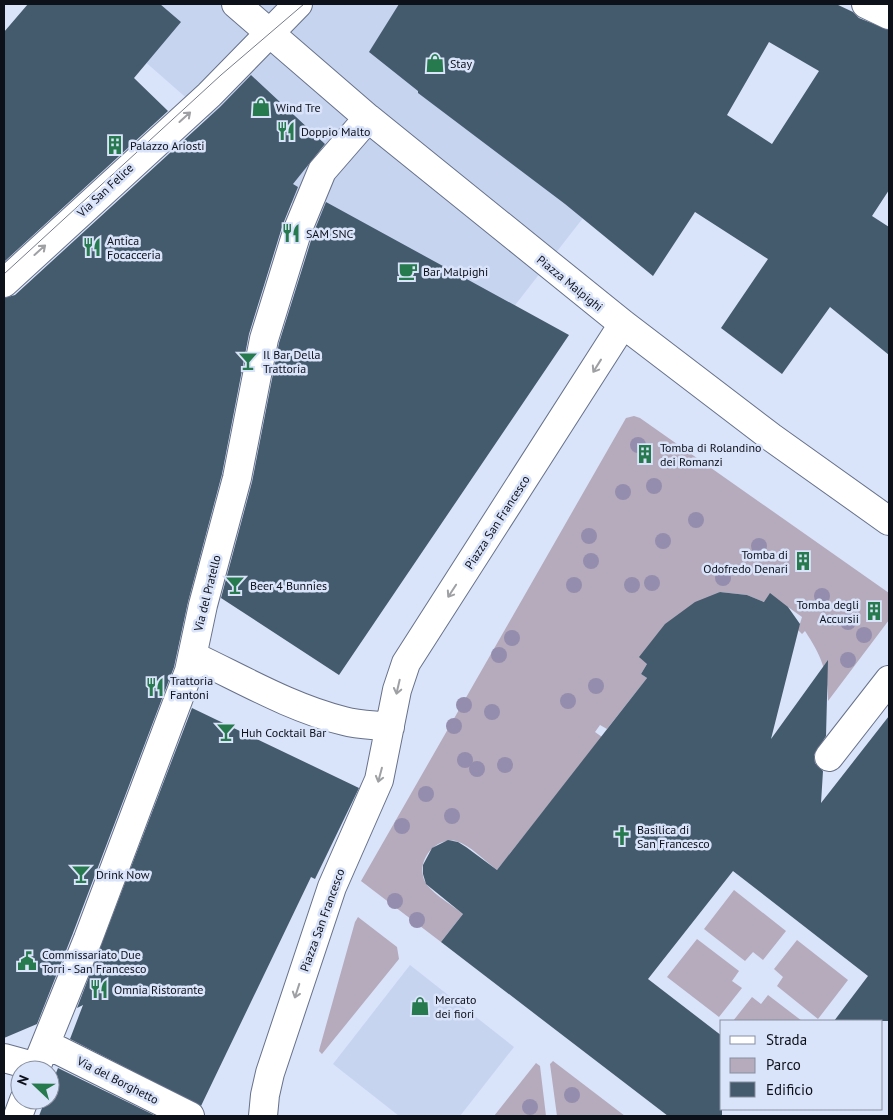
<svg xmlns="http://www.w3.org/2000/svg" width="893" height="1120" font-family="'PT Sans',sans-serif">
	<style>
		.built { fill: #c7d4ef }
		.green { fill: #b5abbc }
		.building { fill: #445b6e; fill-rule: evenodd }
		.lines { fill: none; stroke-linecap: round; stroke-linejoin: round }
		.minor-casing { stroke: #66718a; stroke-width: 30 }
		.minor { stroke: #fff; stroke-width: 28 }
		.tram { stroke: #757c8c; stroke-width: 1 }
		.tree { fill: #958dad }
		.oneway { stroke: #9ea0a3 }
		.labels { text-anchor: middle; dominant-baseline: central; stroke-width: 5; stroke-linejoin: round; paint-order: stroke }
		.poi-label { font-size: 12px; fill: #0d111a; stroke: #d9e3fa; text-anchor: start }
		.street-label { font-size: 12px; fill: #0d111a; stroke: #d9e3fa }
	</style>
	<rect width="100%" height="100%" fill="#d9e3fa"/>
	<path class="built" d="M137 4H648L605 91 615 177 505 318 343 234 281 196 280 180 126 45 117 30Z
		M410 965 514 1047 460 1116H399L333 1064Z"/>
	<path class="green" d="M634 416 640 418 889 593V620L828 701C828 672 821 655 805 631L802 634 798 630 802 617 788 607 776 613 774 606 747 595 720 592 647 664 641 674 647 678 607 729 600 725 595 732 602 737 497 870C485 861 470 845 456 841 433 837 413 865 427 885 436 896 452 905 463 914L441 942 361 881 626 418Z
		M734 890 786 931 763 960 753 952 745 961 704 929Z
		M358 917 397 947 399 959 322 1054 319 1051 320 1047 355 922Z
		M697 939 739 971 732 981 742 988 719 1017 667 977Z
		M797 940 848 980 818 1019 777 986 783 977 774 969Z
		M768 995 802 1021H733L752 997 761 1004Z
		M553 1061 625 1116H557L550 1064Z
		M536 1063 540 1066 546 1116H494Z"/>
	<path class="building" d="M28 4H160L181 22 134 78 168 111 4 262V32Z
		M399 4H836L853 12 859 18 889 30V190L872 216 889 227V355L830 307 782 374 721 328 768 259 695 212 653 276 565 204 418 93V91L369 52ZM769 42 819 71 772 144 727 115Z
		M251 75 325 144 293 184 298 187 283 224 249 334 222 474 188 602 174 667 73 933 37 1024 4 1038V298L15 295 220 107Z
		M326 202 569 335 339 675 221 598 252 482 279 343 313 234Z
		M720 592 747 595 764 602 770 593 788 607 800 624 771 739 828 660 826 736 814 755 815 763 823 771 821 803 889 716V1021H834L868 976 733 871 648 979 722 1036V1116H668L441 942 463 914 426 884 423 874V865L432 848 448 840 458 842 466 847 497 870 647 678 641 674 647 664 639 657 665 624 695 602Z
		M192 708 359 788 315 879 311 877 201 1106 70 1039 83 1005 77 1008Z
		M58 1068 156 1116H39L45 1100H50V1088Z"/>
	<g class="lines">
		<g class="minor-casing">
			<path id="minor" d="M236 4 368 118 623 324 771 437 889 521
				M866 4 889 15
				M4 283 209 95 298 4
				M193 656C242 679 291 708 344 721 359 725 375 725 390 727
				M829 757 889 680
				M46 1044 190 1116
				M4 1058 37 1067
				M35 1070 88 939 189 671 203 605 237 478 264 339 298 229 322 171 368 118
				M18 1116 24 1100
				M263 1116 265 1095 270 1073 332 887 379 780 397 690 406 663 623 324"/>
		</g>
		<use href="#minor" class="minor"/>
		<path class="tram" d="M4 274 221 75 304 4"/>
	</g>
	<g class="tree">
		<circle cx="638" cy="445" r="8"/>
		<circle cx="654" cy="486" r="8"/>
		<circle cx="623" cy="492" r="8"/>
		<circle cx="696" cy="520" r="8"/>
		<circle cx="589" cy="536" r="8"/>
		<circle cx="663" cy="541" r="8"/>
		<circle cx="759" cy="546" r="8"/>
		<circle cx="591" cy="561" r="8"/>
		<circle cx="723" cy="578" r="8"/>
		<circle cx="652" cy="583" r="8"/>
		<circle cx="574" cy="585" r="8"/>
		<circle cx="632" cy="585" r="8"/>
		<circle cx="822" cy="596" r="8"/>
		<circle cx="848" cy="622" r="8"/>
		<circle cx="864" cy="635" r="8"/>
		<circle cx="512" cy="638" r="8"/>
		<circle cx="499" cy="655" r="8"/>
		<circle cx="848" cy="660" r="8"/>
		<circle cx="596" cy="686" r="8"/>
		<circle cx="568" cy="701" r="8"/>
		<circle cx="464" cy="705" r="8"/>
		<circle cx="492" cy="712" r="8"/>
		<circle cx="454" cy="726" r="8"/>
		<circle cx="465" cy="760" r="8"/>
		<circle cx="505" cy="765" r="8"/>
		<circle cx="477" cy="769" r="8"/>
		<circle cx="426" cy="794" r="8"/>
		<circle cx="452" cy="816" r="8"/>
		<circle cx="402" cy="826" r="8"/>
		<circle cx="395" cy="901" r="8"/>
		<circle cx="417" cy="920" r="8"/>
		<circle cx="572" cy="1095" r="8"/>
		<circle cx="530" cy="1107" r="8"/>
	</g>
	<defs><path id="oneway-shaft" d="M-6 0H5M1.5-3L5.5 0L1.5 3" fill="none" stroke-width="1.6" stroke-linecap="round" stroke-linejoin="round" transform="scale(1.25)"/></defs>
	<g class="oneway">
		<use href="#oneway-shaft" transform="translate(185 117) rotate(-42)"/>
		<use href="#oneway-shaft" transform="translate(40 250) rotate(-42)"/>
		<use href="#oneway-shaft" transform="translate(597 366) rotate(122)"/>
		<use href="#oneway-shaft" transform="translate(452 591) rotate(123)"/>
		<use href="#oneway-shaft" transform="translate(398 687) rotate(103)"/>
		<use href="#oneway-shaft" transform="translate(380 775) rotate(105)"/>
		<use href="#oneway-shaft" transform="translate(297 991) rotate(108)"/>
	</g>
	<defs>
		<g id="shop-bare" transform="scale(1.5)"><path d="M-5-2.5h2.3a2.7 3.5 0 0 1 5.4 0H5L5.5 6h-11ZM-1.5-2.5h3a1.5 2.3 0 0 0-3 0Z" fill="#267a4d" stroke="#d9e3fa" stroke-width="2.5" paint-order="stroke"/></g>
		<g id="restaurant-bare" transform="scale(1.5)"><path d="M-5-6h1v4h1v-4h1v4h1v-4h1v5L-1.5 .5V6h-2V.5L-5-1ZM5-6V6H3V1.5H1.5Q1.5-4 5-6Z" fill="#267a4d" stroke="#d9e3fa" stroke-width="2.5" paint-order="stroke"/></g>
		<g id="building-bare" transform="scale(1.5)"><path d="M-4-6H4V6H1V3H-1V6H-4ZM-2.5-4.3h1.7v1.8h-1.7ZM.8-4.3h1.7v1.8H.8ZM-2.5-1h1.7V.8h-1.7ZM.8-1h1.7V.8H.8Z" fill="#267a4d" stroke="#d9e3fa" stroke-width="2.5" paint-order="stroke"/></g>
		<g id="cafe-bare" transform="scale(1.5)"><path d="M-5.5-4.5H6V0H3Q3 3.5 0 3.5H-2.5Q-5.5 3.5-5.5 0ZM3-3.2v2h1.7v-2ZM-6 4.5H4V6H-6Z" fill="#267a4d" stroke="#d9e3fa" stroke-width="2.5" paint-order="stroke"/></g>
		<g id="bar-bare" transform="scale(1.5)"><path d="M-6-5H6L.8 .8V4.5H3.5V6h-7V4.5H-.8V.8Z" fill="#267a4d" stroke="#d9e3fa" stroke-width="2.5" paint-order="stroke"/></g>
		<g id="church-bare" transform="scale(1.5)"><path d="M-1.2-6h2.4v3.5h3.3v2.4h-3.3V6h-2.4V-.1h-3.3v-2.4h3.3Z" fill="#267a4d" stroke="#d9e3fa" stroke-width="2.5" paint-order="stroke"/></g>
		<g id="civic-bare" transform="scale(1.5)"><path d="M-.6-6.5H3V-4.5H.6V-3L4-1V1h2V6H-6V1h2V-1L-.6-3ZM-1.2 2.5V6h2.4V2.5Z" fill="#267a4d" stroke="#d9e3fa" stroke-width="2.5" paint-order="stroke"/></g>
	</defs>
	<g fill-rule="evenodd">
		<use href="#shop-bare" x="435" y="63"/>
		<use href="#shop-bare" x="261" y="107"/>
		<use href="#restaurant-bare" x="286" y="131"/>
		<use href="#building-bare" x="115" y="145"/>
		<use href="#restaurant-bare" x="291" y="233"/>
		<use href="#restaurant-bare" x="92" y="247"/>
		<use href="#cafe-bare" x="408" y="271"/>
		<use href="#bar-bare" x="248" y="361"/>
		<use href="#building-bare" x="645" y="454"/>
		<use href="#building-bare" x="803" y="561"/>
		<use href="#bar-bare" x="235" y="585"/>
		<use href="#building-bare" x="874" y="611"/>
		<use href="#restaurant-bare" x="155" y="687"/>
		<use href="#bar-bare" x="226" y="732"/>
		<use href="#church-bare" x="622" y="836"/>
		<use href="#bar-bare" x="81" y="874"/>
		<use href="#civic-bare" x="27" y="961"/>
		<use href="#restaurant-bare" x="99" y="989"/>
		<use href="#shop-bare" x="420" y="1006"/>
	</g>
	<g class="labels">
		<g class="poi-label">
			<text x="450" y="63">Stay</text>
			<text x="276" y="107">Wind Tre</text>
			<text x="301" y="131">Doppio Malto</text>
			<text x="130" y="145">Palazzo Ariosti</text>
			<text x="306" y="233">SAM SNC</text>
			<text x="107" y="240">Antica<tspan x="107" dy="14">Focacceria</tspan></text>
			<text x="423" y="271">Bar Malpighi</text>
			<text x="263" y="354">Il Bar Della<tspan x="263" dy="14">Trattoria</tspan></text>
			<text x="660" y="447">Tomba di Rolandino<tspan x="660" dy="14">dei Romanzi</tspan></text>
			<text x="788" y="554" text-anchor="end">Tomba di<tspan x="788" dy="14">Odofredo Denari</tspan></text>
			<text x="250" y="585">Beer 4 Bunnies</text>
			<text x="859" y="604" text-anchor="end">Tomba degli<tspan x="859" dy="14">Accursii</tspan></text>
			<text x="170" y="680">Trattoria<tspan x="170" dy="14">Fantoni</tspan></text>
			<text x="241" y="732">Huh Cocktail Bar</text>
			<text x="637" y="829">Basilica di<tspan x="637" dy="14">San Francesco</tspan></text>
			<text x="96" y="874">Drink Now</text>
			<text x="42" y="954">Commissariato Due<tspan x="42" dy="14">Torri - San Francesco</tspan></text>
			<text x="114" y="989">Omnia Ristorante</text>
			<text x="435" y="999">Mercato<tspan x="435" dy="14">dei fiori</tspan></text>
		</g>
		<g class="street-label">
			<text transform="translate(105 190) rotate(-43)">Via San Felice</text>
			<text transform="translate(570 283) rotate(39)">Piazza Malpighi</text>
			<text transform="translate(497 522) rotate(-57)">Piazza San Francesco</text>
			<text transform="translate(207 593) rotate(-76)">Via del Pratello</text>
			<text transform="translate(322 920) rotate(-70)">Piazza San Francesco</text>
			<text transform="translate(118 1080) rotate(27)">Via del Borghetto</text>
		</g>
	</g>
	<rect width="893" height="1120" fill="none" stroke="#0d111a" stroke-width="10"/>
	<rect x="720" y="1020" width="162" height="90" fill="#d9e3fa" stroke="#878fa0"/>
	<rect x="730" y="1036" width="25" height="8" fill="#ffffff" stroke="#878fa0"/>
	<text x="766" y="1045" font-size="15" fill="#0d111a">Strada</text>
	<rect x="730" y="1058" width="25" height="15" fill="#b5abbc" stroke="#878fa0"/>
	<text x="766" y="1070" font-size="15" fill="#0d111a">Parco</text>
	<rect x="730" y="1082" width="25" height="15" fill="#445b6e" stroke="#878fa0"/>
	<text x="766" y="1095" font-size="15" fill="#0d111a">Edificio</text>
	<g transform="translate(35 1085) rotate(292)"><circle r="24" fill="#d9e3fa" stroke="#878fa0"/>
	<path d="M0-4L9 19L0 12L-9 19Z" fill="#267a4d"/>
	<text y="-8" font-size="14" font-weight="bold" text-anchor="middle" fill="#0d111a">N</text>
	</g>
</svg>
